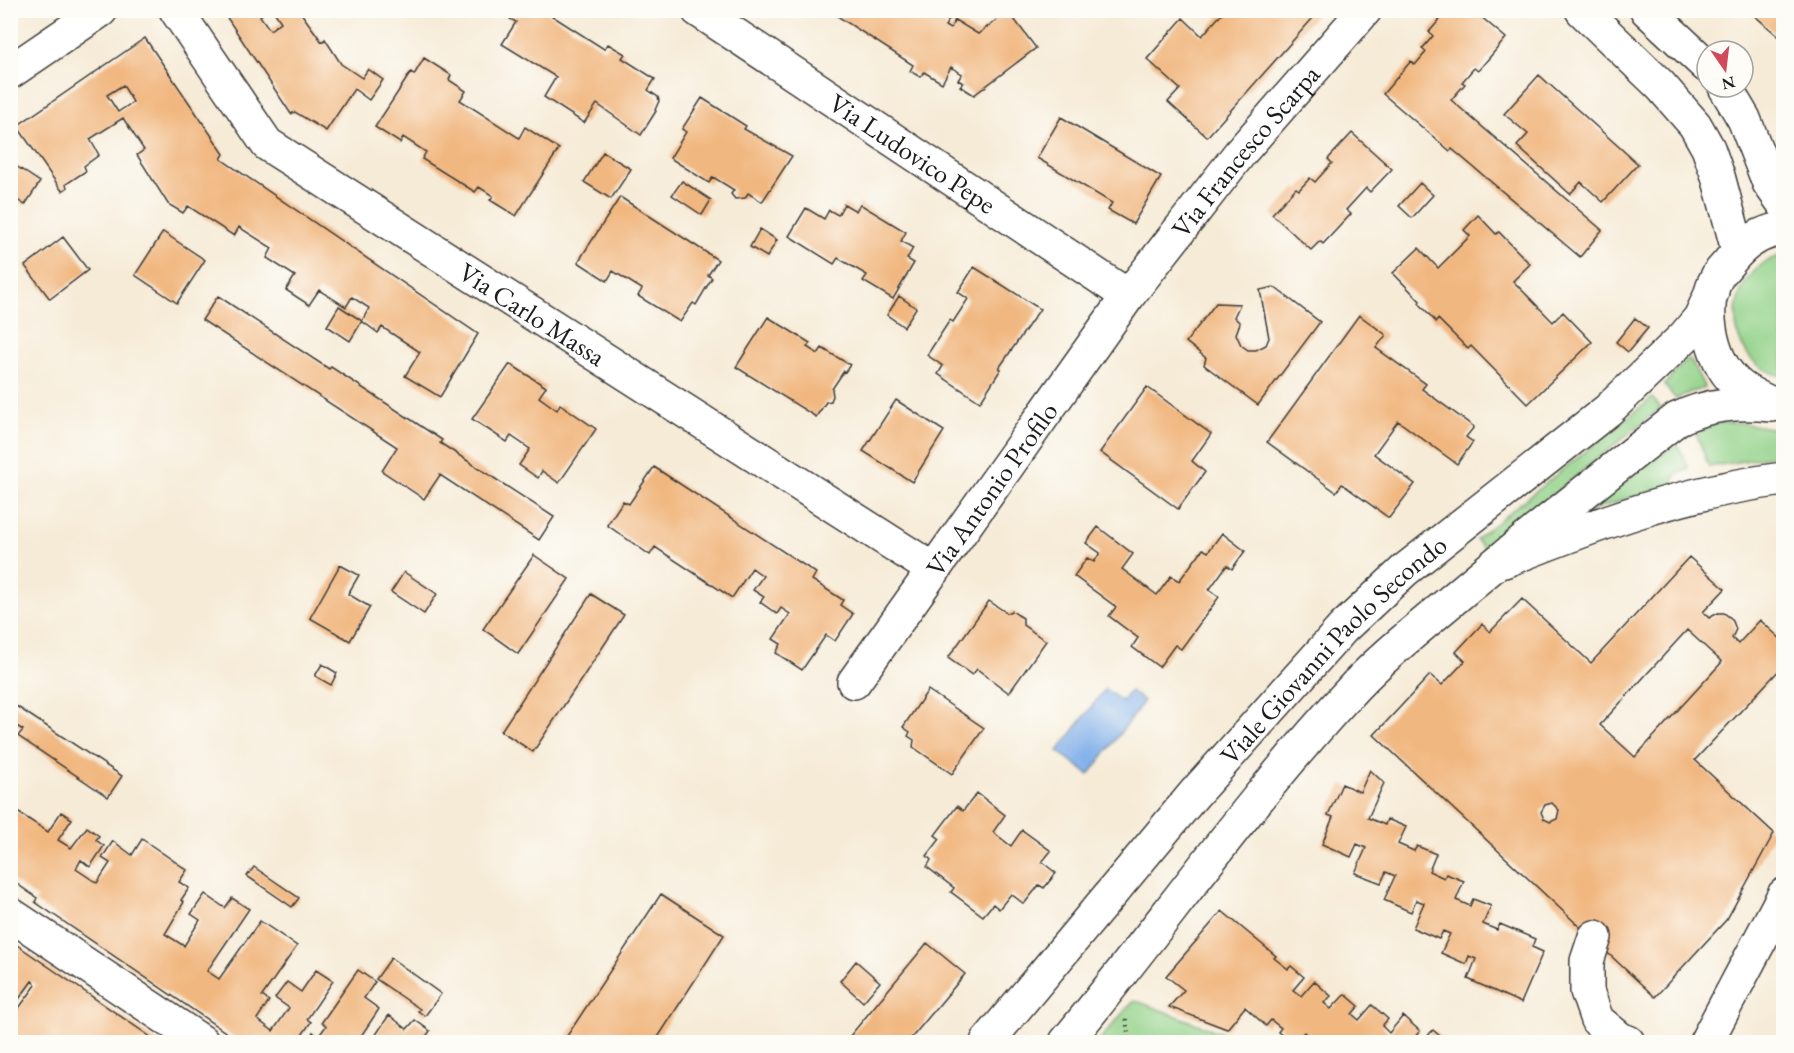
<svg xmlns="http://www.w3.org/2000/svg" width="1794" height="1053" font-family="'EB Garamond',serif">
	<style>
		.green { fill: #93d289; stroke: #587752; stroke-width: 1.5 }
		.water { fill: #7eade9; stroke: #4d6482; stroke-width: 1.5 }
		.building { fill: #f1b780; fill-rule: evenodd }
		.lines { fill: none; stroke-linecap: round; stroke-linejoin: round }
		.minor-casing { stroke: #3d3b38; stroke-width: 36 }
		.major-casing { stroke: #3d3b38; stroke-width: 36 }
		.path { stroke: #3d3b38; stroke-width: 4; stroke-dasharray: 1.5 4.5; stroke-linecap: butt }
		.minor { stroke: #fff; stroke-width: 33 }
		.major { stroke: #fff; stroke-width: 33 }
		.labels { text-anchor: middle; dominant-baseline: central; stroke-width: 5; stroke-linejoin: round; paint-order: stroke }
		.street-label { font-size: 27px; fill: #1c1c1c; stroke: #fdfcf7 }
	</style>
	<rect width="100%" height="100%" fill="#fdfcf7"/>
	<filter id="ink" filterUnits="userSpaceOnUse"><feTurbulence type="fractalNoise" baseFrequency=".0167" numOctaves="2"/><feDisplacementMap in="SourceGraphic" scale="12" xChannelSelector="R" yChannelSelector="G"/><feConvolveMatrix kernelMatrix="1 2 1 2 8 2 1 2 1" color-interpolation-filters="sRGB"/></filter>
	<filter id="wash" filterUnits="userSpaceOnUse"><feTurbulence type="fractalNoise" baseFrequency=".008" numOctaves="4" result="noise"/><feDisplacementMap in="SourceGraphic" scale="24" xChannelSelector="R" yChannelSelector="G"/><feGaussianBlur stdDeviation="1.35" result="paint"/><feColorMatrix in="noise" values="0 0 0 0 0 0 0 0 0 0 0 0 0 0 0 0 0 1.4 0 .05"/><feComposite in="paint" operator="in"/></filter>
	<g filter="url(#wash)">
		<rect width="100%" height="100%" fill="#f6ebd7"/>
		<path class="green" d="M1783 255H1784L1783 376C1719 363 1721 271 1783 255Z
			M1687 359H1690L1705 388 1690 392 1676 399 1664 385Z
			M1652 398 1661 408 1484 549 1476 539Z
			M1716 423H1741L1783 430V454L1709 467 1696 433Z
			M1677 443 1689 469 1675 475 1674 484 1583 513Z
			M1134 1000 1246 1042H1098Z"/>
		<path class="water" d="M1105 689 1122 701 1130 691 1144 701 1089 775 1058 751Z"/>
		<g id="blocks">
			<path class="building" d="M222 10H268L260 16 270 30 281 22 273 10H304L301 13 322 42 325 39 341 64 362 78 368 69 383 80 369 100 354 89 326 131 295 112 291 114Z
				M515 10H543L604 49 608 44 625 54 622 58 655 79 648 90 658 97 659 101 655 110 656 111 641 135 597 104 584 123 544 97 556 77 502 44 516 22 510 19Z
				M828 10H920L922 12 923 10H955L945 26 950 29 955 20 978 34 1008 11 1036 48 974 95 960 86 963 83 958 80 962 74 951 67 942 83 924 72 920 77 910 71 913 65Z
				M1225 10H1320L1207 137 1168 102 1180 89 1147 59 1183 18 1202 36Z
				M1448 10H1473L1506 38 1478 71 1474 68 1462 82 1465 84 1451 100 1602 230 1580 257 1452 149 1450 151 1383 94 1411 61 1415 65 1426 52 1422 49 1433 36 1429 32Z
				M1748 10H1784V41Z
				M145 38 224 154 221 159 478 334 440 397 405 376 420 352 382 327 378 333 362 321 369 308 352 297 346 307 319 290 309 305 286 290 295 276 267 258 272 248 239 227 234 236 188 206 183 213 168 204 137 155 144 150 123 118 90 139 99 155 84 166 86 171 66 184 67 188 62 191 17 126ZM123 85 133 102 118 112 107 95Z
				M424 58 451 75 449 80 466 91 460 100 519 138 525 127 559 149 516 216 490 200 493 196 479 187 475 192 422 159 426 152 403 137 400 143 375 127 411 72 414 75Z
				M1539 75 1638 164 1603 202 1581 182 1570 194 1517 146 1528 134 1504 114Z
				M702 98 746 126 744 129 792 156 762 202 748 193 745 198 735 199 731 194 734 190 713 177 709 183 670 158 686 132 682 129Z
				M1061 117 1161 177 1133 224 1108 210 1112 203 1037 158Z
				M1352 133 1392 169 1370 192 1366 188 1346 210 1351 214 1323 244 1320 241 1311 250 1272 214 1296 188 1299 190 1310 178 1315 182 1332 163 1328 159Z
				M603 152 631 169 611 199 584 182Z
				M10 162 40 182 25 205 10 195Z
				M682 181 711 200 702 215 672 195Z
				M1420 183 1433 195 1412 218 1399 206Z
				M620 197 718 260 708 275 712 278 696 305 693 303 680 322 638 296 642 289 613 271 607 281 578 262Z
				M844 204 856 211 860 204 906 232 901 241 913 248 907 259 914 263 893 299 863 281 867 275 838 258 834 264 789 236 806 208 824 219 829 210 838 215Z
				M1478 215 1496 234 1499 232 1530 264 1513 281 1553 322 1563 312 1592 342 1528 404 1471 346 1468 349 1438 319 1436 322 1419 303 1420 301 1393 273 1419 248 1438 268 1470 236 1464 230Z
				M760 229 777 240 767 257 750 247Z
				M163 232 205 260 177 303 135 275Z
				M63 237 88 270 50 299 25 266Z
				M974 267 1040 309 999 368 1001 369 980 402 938 374 943 366 927 355 950 320 953 322 968 299 958 292Z
				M1274 287 1320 322 1258 405 1204 365 1206 358 1186 342 1216 303 1240 304 1234 317 1240 323 1236 334 1241 345 1248 350H1256L1266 345 1269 338 1260 290Z
				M218 296 329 369 331 367 442 440 440 443 554 517 539 540 440 475 424 499 382 471 397 447 202 320Z
				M899 296 916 308 904 327 887 315Z
				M339 306 362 321 350 341 327 326Z
				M1359 315 1386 335 1376 348 1426 384 1422 389 1474 427 1466 437 1473 442 1457 464 1398 421 1374 454 1415 484 1389 518 1342 484 1336 492 1267 442Z
				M768 317 810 343 807 347 818 354 822 348 850 365 845 372 844 371 832 389 833 396 831 401 826 402 816 417 736 367Z
				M1635 318 1648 328 1628 352 1616 342Z
				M510 364 546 387 539 397 557 410 560 404 596 429 559 483 542 471 538 478 519 465 530 449 511 436 507 442 472 419Z
				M1147 387 1211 434 1192 461 1205 472 1178 509 1100 452Z
				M896 400 944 431 912 482 863 451Z
				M654 467 816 573 812 580 843 600 840 605 853 614 835 641 826 635 802 670 776 653 781 644 773 639 790 614 781 608 777 614 760 602 764 597 753 590 763 576 752 568 732 598 655 547 650 555 607 525 623 501 629 504Z
				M1098 527 1133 554 1122 569 1157 595 1171 576 1179 581 1203 549 1208 552 1222 533 1245 551 1232 569 1227 565 1209 590 1219 597 1181 649 1175 645 1159 667 1132 647 1138 638 1109 616 1116 607 1074 576 1087 558 1094 562 1100 553 1086 543Z
				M534 555 569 579 518 654 483 629Z
				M1689 557 1725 589 1703 612 1709 618 1718 613H1724L1732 619 1736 629 1732 638 1738 644 1760 620 1784 642V665L1695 760 1774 833 1727 919 1655 997 1374 735 1430 675 1442 685 1465 661 1456 652 1482 624 1490 632 1522 599 1591 663ZM1687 630 1722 662 1635 757 1600 725ZM1552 803 1559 810 1557 819 1550 822 1544 819 1541 812 1545 805Z
				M340 565 359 575 348 594 370 607 350 641 310 618Z
				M404 572 437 594 424 614 391 592Z
				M591 594 624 615 533 752 501 731Z
				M989 601 1007 613 1012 611 1018 615 1023 618V625L1046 641 1009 693 977 669 972 675 948 658Z
				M322 664 337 673 331 685 315 676Z
				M928 690 984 728 952 774 913 747 914 740 908 736 910 732 903 727Z
				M10 702 122 776 108 797 18 736 23 730 10 722Z
				M1370 770 1384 783 1368 818 1385 825 1387 819 1406 827 1398 844 1414 851 1417 846 1436 854 1429 871 1444 878 1446 874 1464 881 1456 900 1470 906 1473 899 1491 906 1483 924 1497 930 1500 924 1535 939 1532 947 1543 952 1521 1003 1468 979 1476 959 1469 956 1466 964 1441 953 1450 934 1443 931 1439 939 1413 928 1424 903 1416 900 1411 912 1384 900 1395 876 1386 872 1381 883 1355 873 1366 848 1357 844 1351 857 1322 844 1333 817 1328 815 1342 784 1360 792Z
				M977 793 1005 815 993 832 1011 846 1022 830 1051 851 1042 862 1056 873 1044 888 1039 885 1024 904 1011 894 999 909 993 904 983 916 951 892 954 888 927 867 931 860 927 856 940 839 935 835 957 806 963 811Z
				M10 807 48 832 61 812 72 819 58 840 71 848 87 827 99 836 96 840 104 846 90 867 81 860 76 869 97 883 110 863 102 858 113 841 132 855 142 839 187 870 179 882 189 888 181 900 184 902 165 934 184 946 200 920 191 914 205 894 225 908 232 898 249 909 207 971 219 979 260 921 297 946 262 996 269 1001 257 1019 273 1031 289 1008 275 998 287 982 301 992 316 970 333 981 307 1019 311 1022 300 1038 307 1042 313 1032 318 1037 326 1026 322 1022 358 970 375 982 364 998 379 1009 357 1042H240L35 902 37 898 10 879Z
				M254 867 299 898 292 907 247 876Z
				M661 894 724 935 655 1042H563Z
				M1222 911 1276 956 1274 958 1288 969 1291 966 1304 977 1293 990 1301 996 1314 981 1331 996 1324 1003 1331 1009 1345 994 1359 1006 1352 1014 1359 1020 1372 1005 1388 1019 1382 1026 1389 1033 1403 1016 1420 1031 1413 1039 1417 1042H1308L1307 1041 1310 1038 1304 1032 1295 1042H1290L1278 1032 1281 1028 1271 1020 1266 1026 1245 1007 1227 1029 1169 1007 1184 990 1166 976Z
				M927 943 965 974 908 1042H845Z
				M17 945 158 1042H10V1020L36 985 32 981 19 999 14 994 10 999V954Z
				M391 958 441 994 425 1016 418 1011 420 1009 376 979Z
				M856 961 880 982 863 1002 840 981Z
				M389 1015 407 1029 415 1020 430 1031 422 1042H371Z
				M1433 1030 1447 1042H1422Z"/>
		</g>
	</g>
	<g filter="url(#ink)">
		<use href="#blocks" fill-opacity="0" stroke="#3d3b38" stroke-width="1.5"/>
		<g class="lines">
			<g class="minor-casing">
				<g id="minor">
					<path id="s1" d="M176 10 267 144 934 570"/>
					<path id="s2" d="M698 10 1128 296"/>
					<path d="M1504 561C1596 524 1685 491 1784 479"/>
					<path id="s3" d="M854 682 1128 296 1240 153 1365 10"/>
					<path d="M10 914 202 1042"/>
					<path d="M1595 937 1587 961V991L1597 1020 1620 1039 1628 1042"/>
					<path d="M1706 1042 1784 895"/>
				</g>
			</g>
			<g class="major-casing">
				<g id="major">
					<path d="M1582 10 1660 85 1695 125 1708 148 1718 176 1738 250"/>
					<path d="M1647 10 1707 66"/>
					<path d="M10 72 101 10"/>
					<path d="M1725 87 1744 119 1769 183 1784 204"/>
					<path d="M1770 403C1757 397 1745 392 1735 382 1710 358 1700 306 1718 275 1722 270 1726 266 1730 261 1743 244 1762 231 1784 229"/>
					<path id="s4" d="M987 1042 1195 793 1343 628 1405 570 1608 410 1684 337 1700 318 1712 292"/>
					<path d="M1066 1042C1160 928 1245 806 1346 696 1379 659 1419 628 1457 596 1529 535 1603 477 1677 419 1708 404 1738 402 1772 405"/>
				</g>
			</g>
			<path class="path" d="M1126 1019 1129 1042"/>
			<use href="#minor" class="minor"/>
			<use href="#major" class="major"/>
		</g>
	</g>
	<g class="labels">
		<g class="street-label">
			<text stroke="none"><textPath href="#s3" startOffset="660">Via Francesco Scarpa</textPath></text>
			<text stroke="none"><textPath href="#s2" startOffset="258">Via Ludovico Pepe</textPath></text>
			<text stroke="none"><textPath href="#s1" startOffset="477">Via Carlo Massa</textPath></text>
			<text stroke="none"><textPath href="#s3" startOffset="237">Via Antonio Profilo</textPath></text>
			<text stroke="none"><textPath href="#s4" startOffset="524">Viale Giovanni Paolo Secondo</textPath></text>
		</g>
	</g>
	<rect width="1794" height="1053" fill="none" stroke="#fdfcf7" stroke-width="36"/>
	<g transform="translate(1725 69) rotate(166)"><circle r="28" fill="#fdfcf7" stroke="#a3a29f" stroke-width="1.5"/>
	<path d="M0-4.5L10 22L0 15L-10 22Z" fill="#d1495b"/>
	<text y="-9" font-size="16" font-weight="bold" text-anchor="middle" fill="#1c1c1c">N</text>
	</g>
</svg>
